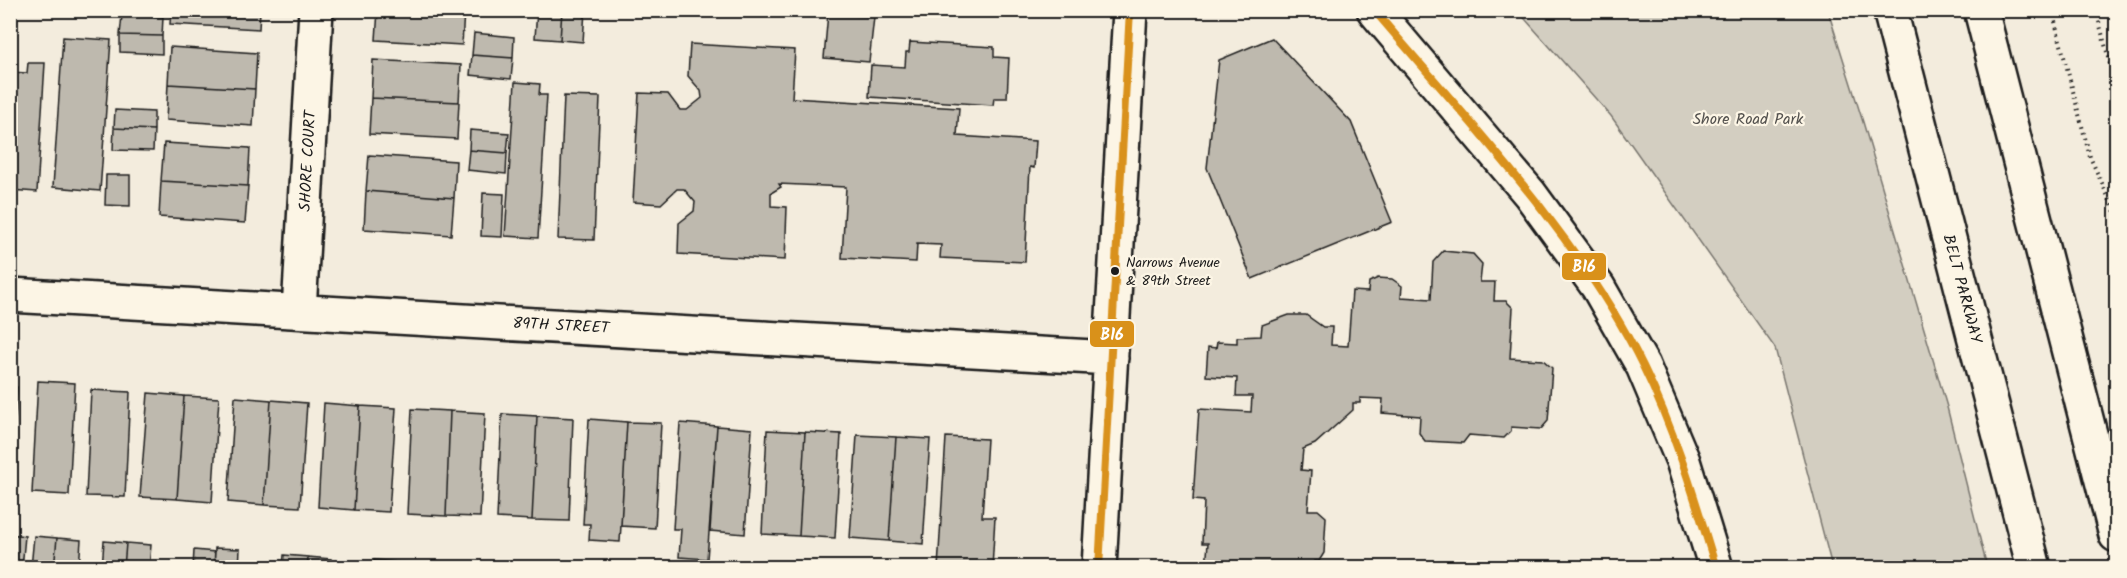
<svg xmlns="http://www.w3.org/2000/svg" width="2127" height="578" font-family="Kalam,sans-serif">
	<style>
		.green { fill: #d3cec1; stroke: #78756e; stroke-width: 1.5 }
		.building { fill: #beb9ae; stroke: #1c1c1c; stroke-width: 1.5 }
		.lines { fill: none; stroke-linecap: round; stroke-linejoin: round }
		.minor-casing { stroke: #1c1c1c; stroke-width: 38 }
		.tertiary-casing { stroke: #1c1c1c; stroke-width: 38 }
		.motorway-casing { stroke: #1c1c1c; stroke-width: 38 }
		.path { stroke: #1c1c1c; stroke-width: 4; stroke-dasharray: 1.5 4.5; stroke-linecap: butt }
		.minor { stroke: #fcf5e5; stroke-width: 33 }
		.tertiary { stroke: #fcf5e5; stroke-width: 33 }
		.motorway { stroke: #fcf5e5; stroke-width: 33 }
		.bus-1-casing { stroke: #fcf5e5; stroke-width: 12 }
		.bus-1 { stroke: #d9911a; stroke-width: 8 }
		.bus-dot { fill: #1c1c1c; stroke: #fcf5e5; stroke-width: 2 }
		.labels { text-anchor: middle; dominant-baseline: central; stroke-width: 4.5; stroke-linejoin: round; paint-order: stroke }
		.bus-label { font-size: 14px; fill: #1c1c1c; stroke: #fcf5e5; text-anchor: start }
		.park-label { font-size: 16px; fill: #53514e; stroke: #fcf5e5 }
		.street-label { font-size: 16px; fill: #1c1c1c; stroke: #fcf5e5 }
		.line-badge { stroke: #fcf5e5; stroke-width: 2 }
		.badge-label { font-size: 16px; text-anchor: middle; font-weight: bold; fill: #fff }
	</style>
	<rect width="100%" height="100%" fill="#f3ecdd"/>
	<filter id="ink" filterUnits="userSpaceOnUse"><feTurbulence type="fractalNoise" baseFrequency=".0167" numOctaves="2"/><feDisplacementMap in="SourceGraphic" scale="12" xChannelSelector="R" yChannelSelector="G"/><feConvolveMatrix kernelMatrix="1 2 1 2 8 2 1 2 1" color-interpolation-filters="sRGB"/></filter>
	<g filter="url(#ink)">
		<path class="green" d="M1518 11H1828L1863 122 1947 407 1987 567H1832L1775 348 1611 116Z"/>
		<path class="building" d="M171 10H260L259 29 170 24Z
			M378 10H464L462 45 376 40Z
			M537 10H562L560 40 535 38Z
			M562 10H585L583 42 560 40Z
			M828 13 874 17 869 62 824 58Z
			M122 15 163 17 162 36 120 35Z
			M474 33 514 37 513 58 472 55Z
			M120 35 162 36V54L120 52Z
			M63 37 111 40 100 191 53 187Z
			M1272 38 1351 122 1392 222 1252 279 1207 168 1219 60Z
			M910 42 994 47V57L1009 58 1007 98H994L993 105 869 97 871 65 905 67 906 52H909Z
			M690 44 795 50 792 98 959 108 957 136 1036 141 1034 168 1030 167 1025 262 940 258 941 245 917 244 916 262 842 258 846 187 779 184 781 187 771 193V206L787 207 785 260 678 254 679 223 694 211 695 202 684 189H677L661 204 633 202 639 93 668 94 680 110H687L702 98 701 91 688 76Z
			M170 47 257 53 255 89 168 84Z
			M472 55 513 58 511 79 470 75Z
			M373 60 461 65 459 102 371 98Z
			M28 63H45L37 192 10 190V72L27 73Z
			M515 82 540 84 539 95H547L538 238 505 236Z
			M168 84 255 89 253 126 166 120Z
			M564 96 600 97 594 240 558 239Z
			M371 98 459 102 457 139 369 134Z
			M115 110 154 112V130L114 128Z
			M114 128 154 130 153 151 113 150Z
			M470 130 509 133 507 153 469 150Z
			M164 143 250 148 248 186 161 181Z
			M469 150 507 153 506 174 467 170Z
			M369 155 456 161 454 198 366 191Z
			M106 175H130V206L105 205Z
			M161 181 248 186 245 223 159 217Z
			M366 191 454 198 451 235 364 229Z
			M483 193 504 194 502 237 481 236Z
			M1443 251 1473 254 1482 264 1480 282H1495L1494 301H1506L1513 308 1510 358 1543 360 1552 368 1548 421 1541 429 1511 427V431L1504 438 1469 435 1463 443 1425 441 1419 433 1420 416 1382 413 1383 399 1360 398V403H1353V410L1315 444 1303 449 1301 470 1311 471 1308 510H1318L1326 517 1324 553 1319 561H1315L1314 568H1206L1208 543H1202L1204 501 1193 500 1199 409 1251 412 1252 396H1236L1237 378 1206 376 1208 347 1216 348 1217 342 1237 343V337L1261 336 1262 325 1289 315H1306L1323 327H1332L1331 345 1348 346 1352 291 1368 292 1369 282 1378 278 1392 279 1402 286 1401 297 1431 299 1433 262Z
			M38 381 75 383 69 495 32 493Z
			M10 387H17L11 498H10Z
			M91 390 130 392 125 497 86 496Z
			M148 393 184 396 177 499 140 497Z
			M184 396 219 398 212 502 177 499Z
			M235 397 271 400 264 505 228 502Z
			M271 400 307 403 300 507 264 505Z
			M324 403 360 406 354 510 318 507Z
			M360 406 396 408 389 512 354 510Z
			M412 409 450 411 446 516 407 514Z
			M450 411 485 413 480 517 446 516Z
			M502 414 537 416 532 520 497 518Z
			M537 416 573 418 569 521 532 520Z
			M589 419 627 422 620 542 589 540 590 524H583Z
			M627 422 661 423 655 528 621 526Z
			M680 423 717 426 707 559 679 557 681 529H673Z
			M717 426 752 429 745 534 710 531Z
			M767 430 805 432 799 536 762 534Z
			M805 432 841 434 835 538 799 536Z
			M857 435 896 437 889 541 850 538Z
			M896 437 930 439 923 544 889 541Z
			M946 437 987 439 982 517H995L992 568H938Z
			M10 534 25 536 22 568H10Z
			M34 536 57 538 54 568H31Z
			M57 538 81 540 79 568H54Z
			M104 541 126 543 124 568H102Z
			M126 543 151 545 149 568H124Z
			M215 548 240 549 239 568H214Z
			M194 550 215 552 214 568H193Z
			M284 555 308 557 307 568H283Z
			M308 557 331 559 330 568H307Z
			M374 560 398 562 397 568H374Z
			M398 562 419 563V568H397Z
			M1460 562 1501 566V568H1454Z"/>
		<g class="lines">
			<g class="minor-casing">
				<path id="minor" d="M10 295 1111 358
					M299 311 316 10
					M1099 568 1130 10"/>
			</g>
			<g class="tertiary-casing">
				<path id="tertiary" d="M1374 10 1530 194 1598 287 1643 366 1683 461 1716 568"/>
			</g>
			<g class="motorway-casing">
				<path id="motorway" d="M1890 10 2034 568
					M1981 10 2116 535"/>
			</g>
			<path class="path" d="M2052 10 2090 157 2116 214
				M2096 10 2116 87"/>
			<use href="#minor" class="minor"/>
			<use href="#tertiary" class="tertiary"/>
			<use href="#motorway" class="motorway"/>
			<g class="bus-1-casing">
				<path id="bus-1" d="M1374 10C1467 120 1580 237 1643 366 1675 431 1695 499 1716 568
					M1099 568 1130 10"/>
			</g>
			<use href="#bus-1" class="bus-1"/>
		</g>
	</g>
	<circle class="bus-dot" cx="1115" cy="271" r="5"/>
	<g class="labels">
		<g class="bus-label">
			<text x="1126" y="263">Narrows Avenue<tspan x="1126" dy="18">&amp; 89th Street</tspan></text>
		</g>
		<g class="park-label">
			<text x="1748" y="119">Shore Road Park</text>
		</g>
		<g class="street-label">
			<text transform="translate(308 161) rotate(-87)">SHORE COURT</text>
			<text transform="translate(1962 289) rotate(75)">BELT PARKWAY</text>
			<text transform="translate(561 326) rotate(3)">89TH STREET</text>
		</g>
	</g>
	<g class="line-badge">
		<rect x="1561" y="252" width="46" height="29" rx="6" fill="#d9911a"/>
		<rect x="1089" y="320" width="46" height="28" rx="6" fill="#d9911a"/>
	</g>
	<g class="badge-label">
		<text x="1584" y="272">B16</text>
		<text x="1112" y="340">B16</text>
	</g>
	<rect width="2127" height="578" fill="none" stroke="#fcf5e5" stroke-width="36"/>
	<rect x="18" y="18" width="2091" height="542" fill="none" stroke="#1c1c1c" stroke-width="2" filter="url(#ink)"/>
</svg>
